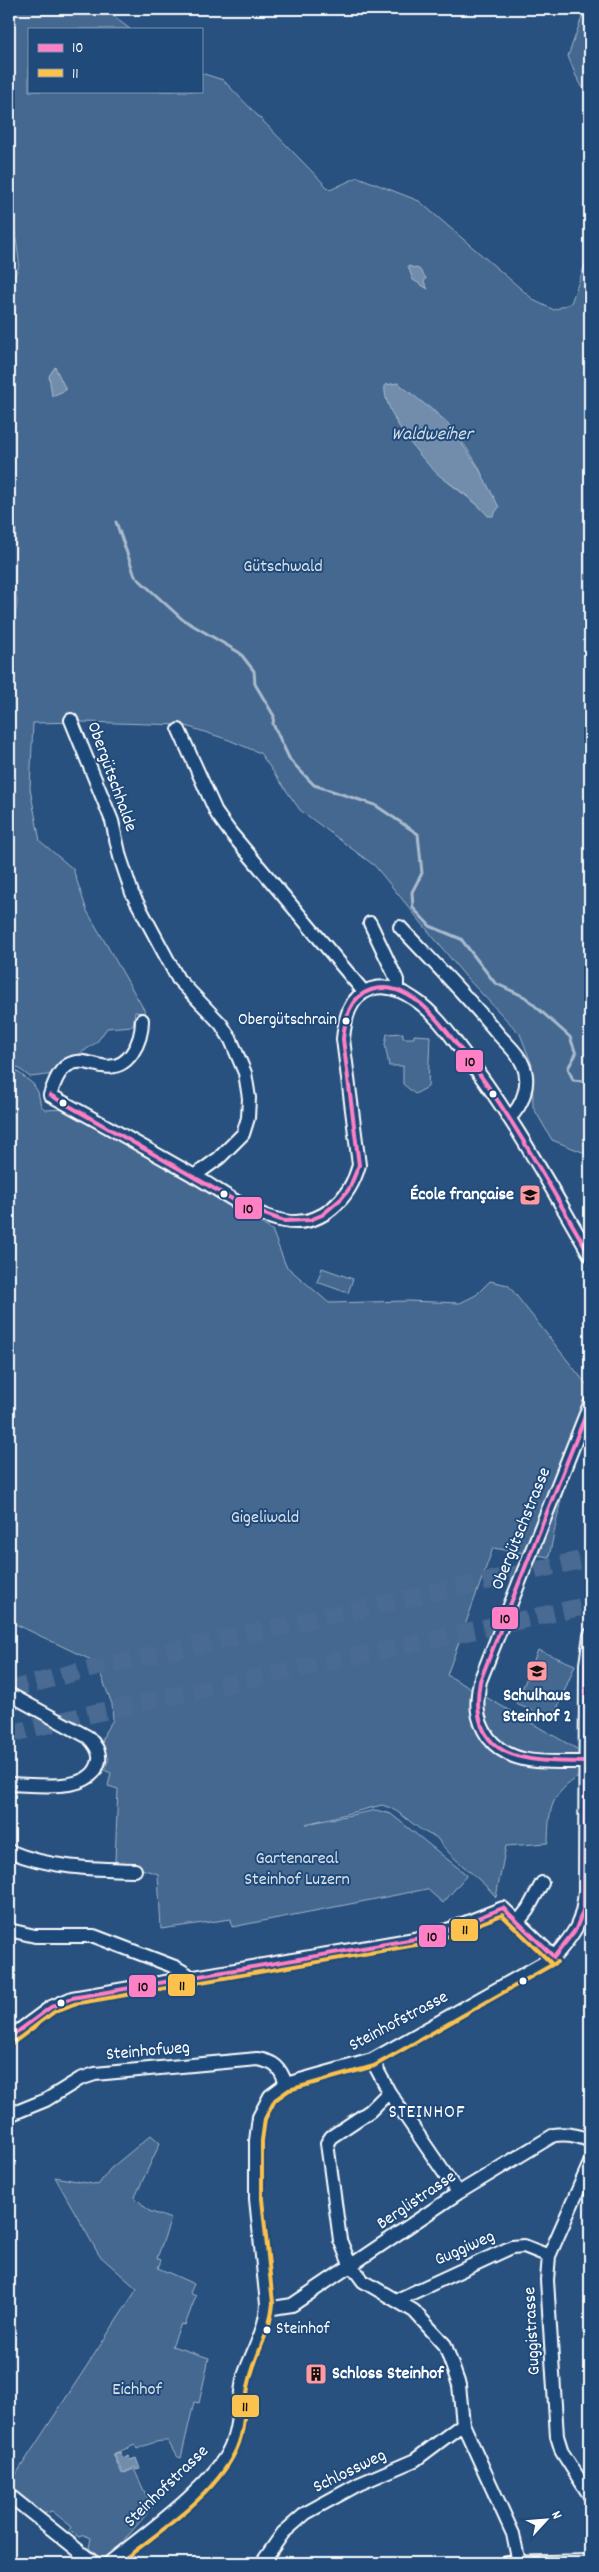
<svg xmlns="http://www.w3.org/2000/svg" width="599" height="2572" font-family="Dekko,sans-serif">
	<style>
		.green { fill: #446890; stroke: #a2b4c8; fill-rule: evenodd }
		.water { fill: #718dab; stroke: #aabbcd }
		.lines { fill: none; stroke-linecap: round; stroke-linejoin: round }
		.stream { stroke: #aabbcd; stroke-width: 3 }
		.highway-tunnel { stroke: #486b92; stroke-width: 18; stroke-dasharray: 18 9; stroke-linecap: butt }
		.minor-casing { stroke: #fff; stroke-width: 16 }
		.minor { stroke: #1f4a7a; stroke-width: 12 }
		.bus-1-casing { stroke: #1f4a7a; stroke-width: 8 }
		.bus-2-casing { stroke: #1f4a7a; stroke-width: 8 }
		.bus-1 { stroke: #ff80c5; stroke-width: 4 }
		.bus-2 { stroke: #fcc24d; stroke-width: 4 }
		.bus-dot { fill: #fff; stroke: #1f4a7a; stroke-width: 2 }
		.labels { text-anchor: middle; dominant-baseline: central; stroke-width: 4; stroke-linejoin: round; paint-order: stroke }
		.bus-label { font-size: 17px; fill: #fff; stroke: #1f4a7a; text-anchor: end }
		.park-label { font-size: 18px; fill: #dae1e9; stroke: #1f4a7a }
		.street-label { font-size: 18px; fill: #fff; stroke: #1f4a7a }
		.poi-label { font-size: 18px; font-weight: bold; fill: #fff; stroke: #1f4a7a; text-anchor: end }
		.water-label { font-size: 19px; font-style: italic; fill: #d4dde6; stroke: #1f4a7a }
		.neighbourhood-label { font-size: 19px; letter-spacing: 1px; fill: #fff; stroke: #1f4a7a }
		.line-badge { stroke: #1f4a7a; stroke-width: 2 }
		.pale-badge-label { font-size: 14px; text-anchor: middle; font-weight: bold; fill: #111 }
	</style>
	<rect width="100%" height="100%" fill="#28517f"/>
	<filter id="ink" filterUnits="userSpaceOnUse"><feTurbulence type="fractalNoise" baseFrequency=".02" numOctaves="2"/><feDisplacementMap in="SourceGraphic" scale="10" xChannelSelector="R" yChannelSelector="G"/><feConvolveMatrix kernelMatrix="1 2 1 2 8 2 1 2 1" color-interpolation-filters="sRGB"/></filter>
	<g filter="url(#ink)">
		<path class="green" d="M9 9H109L118 20 130 29H29V91H201V73L223 80 330 190 358 177 419 201 535 301 554 310 571 303 590 251V1155L552 1140 533 1107 532 1065 520 1034 465 976 375 866 300 810 260 753 229 740 183 725 83 722 33 723 30 789 40 841 73 869 87 911 146 1013 135 1012 133 1026 107 1028 97 1042 68 1062 55 1074 30 1077 9 1061V922L14 857 9 824V668L17 602 15 587 16 524H12L9 583V280L12 282 18 268 19 261 9 188ZM429 406C449 424 479 458 485 484 488 494 487 506 488 515 473 499 454 489 438 473 421 457 408 437 394 419Z
			M585 9H590V100L576 76 568 56Z
			M9 207 15 260 9 272Z
			M13 591 15 601 9 646V592Z
			M403 1033V1038H414V1035L430 1036 428 1087 415 1094 403 1084V1066H389L385 1044 387 1034Z
			M9 1065 33 1084 38 1092 41 1106 46 1110 65 1109 272 1230 286 1266 329 1303 408 1301 460 1303 476 1295 490 1281 508 1285 590 1389V1419L578 1417 549 1557 493 1548 447 1675 584 1753 581 1775C550 1795 549 1807 548 1843L506 1846 496 1897C478 1875 452 1861 436 1837 415 1831 403 1810 382 1805L306 1824 376 1810 391 1814 467 1875 443 1903 427 1889 232 1927 231 1919 161 1929 158 1874 115 1861 118 1789 108 1786 111 1773 104 1770 109 1758 105 1754 102 1743 105 1732 113 1720 112 1704 99 1670 89 1659 9 1621Z
			M322 1268 353 1279 348 1293 317 1282Z
			M538 1650 575 1665 553 1719 516 1704Z
			M151 2135 160 2143 135 2197 149 2211 171 2219 157 2258 161 2260 158 2268 194 2284 190 2293 196 2296 185 2325 181 2324 172 2346 209 2358 199 2403 194 2402 181 2458 176 2456 168 2441C158 2440 146 2445 137 2449L135 2445 113 2454 122 2474 134 2469 152 2508 112 2554 103 2560 89 2548 91 2538 84 2535 79 2537 70 2530 72 2527 52 2511 43 2514 12 2490 11 2482 137 2289 99 2255 55 2177 98 2185 110 2169Z"/>
		<path class="water" d="M408 266 419 269 426 278 424 282 428 289 413 280Z
			M55 367 66 390 52 396 49 376Z
			M398 383 447 422 478 467 499 507 493 516H488C474 499 457 489 440 476 422 461 381 410 385 385Z
			M120 2452 123 2458 128 2455 130 2460 136 2458 140 2469 136 2470 135 2467 123 2473 114 2454Z"/>
		<g class="lines">
			<path class="stream" d="M116 522 135 576 182 619 240 653 254 671 255 684 274 716 273 724 290 760 314 785 375 805 418 834 422 873 412 892 413 908 430 926 461 939 495 983 525 997 570 1037 576 1054 568 1068 573 1080 590 1082"/>
			<path class="highway-tunnel" d="M9 1690 76 1672 590 1558
				M9 1734 86 1715 590 1605"/>
			<g class="minor-casing">
				<path id="minor" d="M71 720 112 821 120 857 132 893 178 979 221 1024 231 1040 245 1073 249 1098 248 1118 243 1134 219 1158 194 1176
					M179 730 217 814 230 832 364 992
					M370 923 397 980V990
					M400 927C434 963 468 997 499 1035 507 1044 519 1054 523 1065 531 1082 523 1106 509 1118
					M142 1020C142 1041 129 1072 102 1066 90 1064 80 1058 68 1065 58 1071 54 1084 50 1095 98 1121 145 1148 193 1175 221 1191 251 1215 284 1221 322 1228 350 1198 359 1165L343 1039C345 1018 349 997 371 989 386 984 401 990 414 999 433 1011 449 1033 463 1052 512 1115 550 1186 590 1255
					M9 1694 88 1737C95 1744 102 1754 98 1764 89 1794 33 1784 9 1784
					M585 1762C551 1761 511 1768 488 1737 475 1718 476 1702 480 1681L590 1404
					M9 1851C49 1868 92 1869 135 1870
					M518 1922 528 1909 542 1883
					M9 1930 35 1936H94L175 1967 187 1974 190 1979
					M9 2038 51 2007 72 1998 432 1936 503 1908 554 1957
					M372 2060 389 2092 458 2193
					M389 2092 370 2111 331 2137 327 2143 340 2240 349 2262 363 2281 414 2311 445 2345 459 2385 463 2424 513 2534 519 2563
					M9 2115 46 2100 80 2079 95 2074 257 2059C275 2062 280 2067 286 2084
					M590 2163 549 2256 547 2280 557 2436 562 2452 590 2496
					M397 2300 512 2247 524 2246 549 2256
					M267 2309 292 2305 458 2193 554 2135C568 2133 578 2135 590 2141
					M9 2495 94 2563
					M109 2563C141 2537 214 2485 230 2448 240 2426 238 2399 244 2376 252 2352 266 2330 267 2304L256 2199V2141L259 2117 270 2096 286 2084 372 2060 554 1957C575 1933 583 1922 585 1890L586 1664 590 1635
					M262 2563 283 2533 306 2513 359 2484 415 2460 463 2424
					M507 2563 590 2561"/>
			</g>
			<use href="#minor" class="minor"/>
			<g class="bus-1-casing">
				<path id="bus-1" d="M50 1095 248 1208 284 1221 310 1220 322 1215 341 1199 349 1189 359 1165 343 1039C345 1019 349 997 371 990 389 984 405 992 420 1003 436 1016 450 1036 463 1052 512 1115 549 1186 590 1255
					M585 1762C526 1762 466 1761 480 1681L590 1404
					M554 1957 576 1929 584 1908 586 1664 590 1635
					M9 2038 51 2007 72 1998 432 1936 503 1908 554 1957"/>
			</g>
			<g class="bus-2-casing">
				<path id="bus-2" d="M13 2043 54 2012 74 2004 433 1942 502 1915 550 1962
					M119 2563C158 2533 222 2491 239 2443 246 2423 244 2400 250 2379 256 2353 271 2331 273 2303L262 2199V2141L265 2119 275 2100 289 2090 374 2066 557 1962"/>
			</g>
			<use href="#bus-1" class="bus-1"/>
			<use href="#bus-2" class="bus-2"/>
		</g>
	</g>
	<defs>
		<g id="school-square" transform="scale(1.125)"><rect x="-9" y="-9" width="18" height="18" rx="4" fill="#ff9aa2" stroke="#1f4a7a"/><path d="M0-5L7-2L0 1L-7-2ZM-4 1L0 2.5L4 1V4Q0 6-4 4Z" fill="#111"/></g>
		<g id="building-square" transform="scale(1.125)"><rect x="-9" y="-9" width="18" height="18" rx="4" fill="#ff9aa2" stroke="#1f4a7a"/><path d="M-4-6H4V6H1V3H-1V6H-4ZM-2.5-4.3h1.7v1.8h-1.7ZM.8-4.3h1.7v1.8H.8ZM-2.5-1h1.7V.8h-1.7ZM.8-1h1.7V.8H.8Z" fill="#111"/></g>
	</defs>
	<g fill-rule="evenodd">
		<use href="#school-square" x="530" y="1195"/>
		<use href="#school-square" x="537" y="1671"/>
		<use href="#building-square" x="316" y="2374"/>
	</g>
	<g class="bus-dot">
		<circle cx="346" cy="1021" r="4.5"/>
		<circle cx="493" cy="1094" r="4.5"/>
		<circle cx="63" cy="1103" r="4.5"/>
		<circle cx="224" cy="1194" r="4.5"/>
		<circle cx="523" cy="1981" r="4.5"/>
		<circle cx="61" cy="2003" r="4.5"/>
		<circle cx="267" cy="2330" r="4.5"/>
	</g>
	<g class="labels">
		<g class="bus-label">
			<text x="337" y="1021">Obergütschrain</text>
			<text x="276" y="2330" text-anchor="start">Steinhof</text>
		</g>
		<g class="park-label">
			<text x="283" y="567">Gütschwald</text>
			<text x="265" y="1518">Gigeliwald</text>
			<text x="297" y="1859">Gartenareal<tspan x="297" dy="21">Steinhof Luzern</tspan></text>
			<text x="137" y="2390">Eichhof</text>
		</g>
		<g class="street-label">
			<text transform="translate(111 777) rotate(70)">Obergütschhalde</text>
			<text transform="translate(522 1529) rotate(-68)">Obergütschstrasse</text>
			<text transform="translate(399 2022) rotate(-28)">Steinhofstrasse</text>
			<text transform="translate(148 2052) rotate(-5)">Steinhofweg</text>
			<text transform="translate(417 2201) rotate(-34)">Berglistrasse</text>
			<text transform="translate(465 2249) rotate(-24)">Guggiweg</text>
			<text transform="translate(533 2331) rotate(-93)">Guggistrasse</text>
			<text transform="translate(350 2472) rotate(-26)">Schlossweg</text>
			<text transform="translate(167 2487) rotate(-44)">Steinhofstrasse</text>
		</g>
		<g class="poi-label">
			<text x="514" y="1195">École française</text>
			<text x="537" y="1696" text-anchor="middle">Schulhaus<tspan x="537" dy="21">Steinhof 2</tspan></text>
			<text x="332" y="2374" text-anchor="start">Schloss Steinhof</text>
		</g>
		<g class="water-label">
			<text x="432" y="435">Waldweiher</text>
		</g>
		<g class="neighbourhood-label">
			<text x="427" y="2113">STEINHOF</text>
		</g>
	</g>
	<g class="line-badge">
		<rect x="455" y="1049" width="29" height="24" rx="5" fill="#ff80c5"/>
		<rect x="234" y="1196" width="29" height="24" rx="5" fill="#ff80c5"/>
		<rect x="491" y="1606" width="28" height="24" rx="5" fill="#ff80c5"/>
		<rect x="450" y="1918" width="29" height="24" rx="5" fill="#fcc24d"/>
		<rect x="418" y="1924" width="29" height="24" rx="5" fill="#ff80c5"/>
		<rect x="167" y="1973" width="29" height="24" rx="5" fill="#fcc24d"/>
		<rect x="128" y="1974" width="29" height="24" rx="5" fill="#ff80c5"/>
		<rect x="231" y="2394" width="29" height="24" rx="5" fill="#fcc24d"/>
	</g>
	<g class="pale-badge-label">
		<text x="470" y="1066">10</text>
		<text x="248" y="1213">10</text>
		<text x="505" y="1623">10</text>
		<text x="465" y="1934">11</text>
		<text x="432" y="1941">10</text>
		<text x="182" y="1990">11</text>
		<text x="143" y="1991">10</text>
		<text x="245" y="2411">11</text>
	</g>
	<rect width="599" height="2572" fill="none" stroke="#1f4a7a" stroke-width="30"/>
	<rect x="15" y="15" width="569" height="2542" fill="none" stroke="#fff" stroke-width="2" filter="url(#ink)"/>
	<rect x="28" y="28" width="175" height="65" fill="#1f4a7a" stroke="#7992af"/>
	<rect x="38" y="44" width="25" height="8" fill="#ff80c5" stroke="#7992af"/>
	<text x="72" y="52" font-size="15" fill="#ffffff">10</text>
	<rect x="38" y="69" width="25" height="8" fill="#fcc24d" stroke="#7992af"/>
	<text x="72" y="78" font-size="15" fill="#ffffff">11</text>
	<g transform="translate(546 2520) rotate(64)" stroke="#1f4a7a" stroke-width="4" paint-order="stroke">
	<path d="M0-4L9 19L0 12L-9 19Z" fill="#ffffff"/>
	<text y="-8" font-size="14" font-weight="bold" text-anchor="middle" fill="#ffffff">N</text>
	</g>
</svg>
